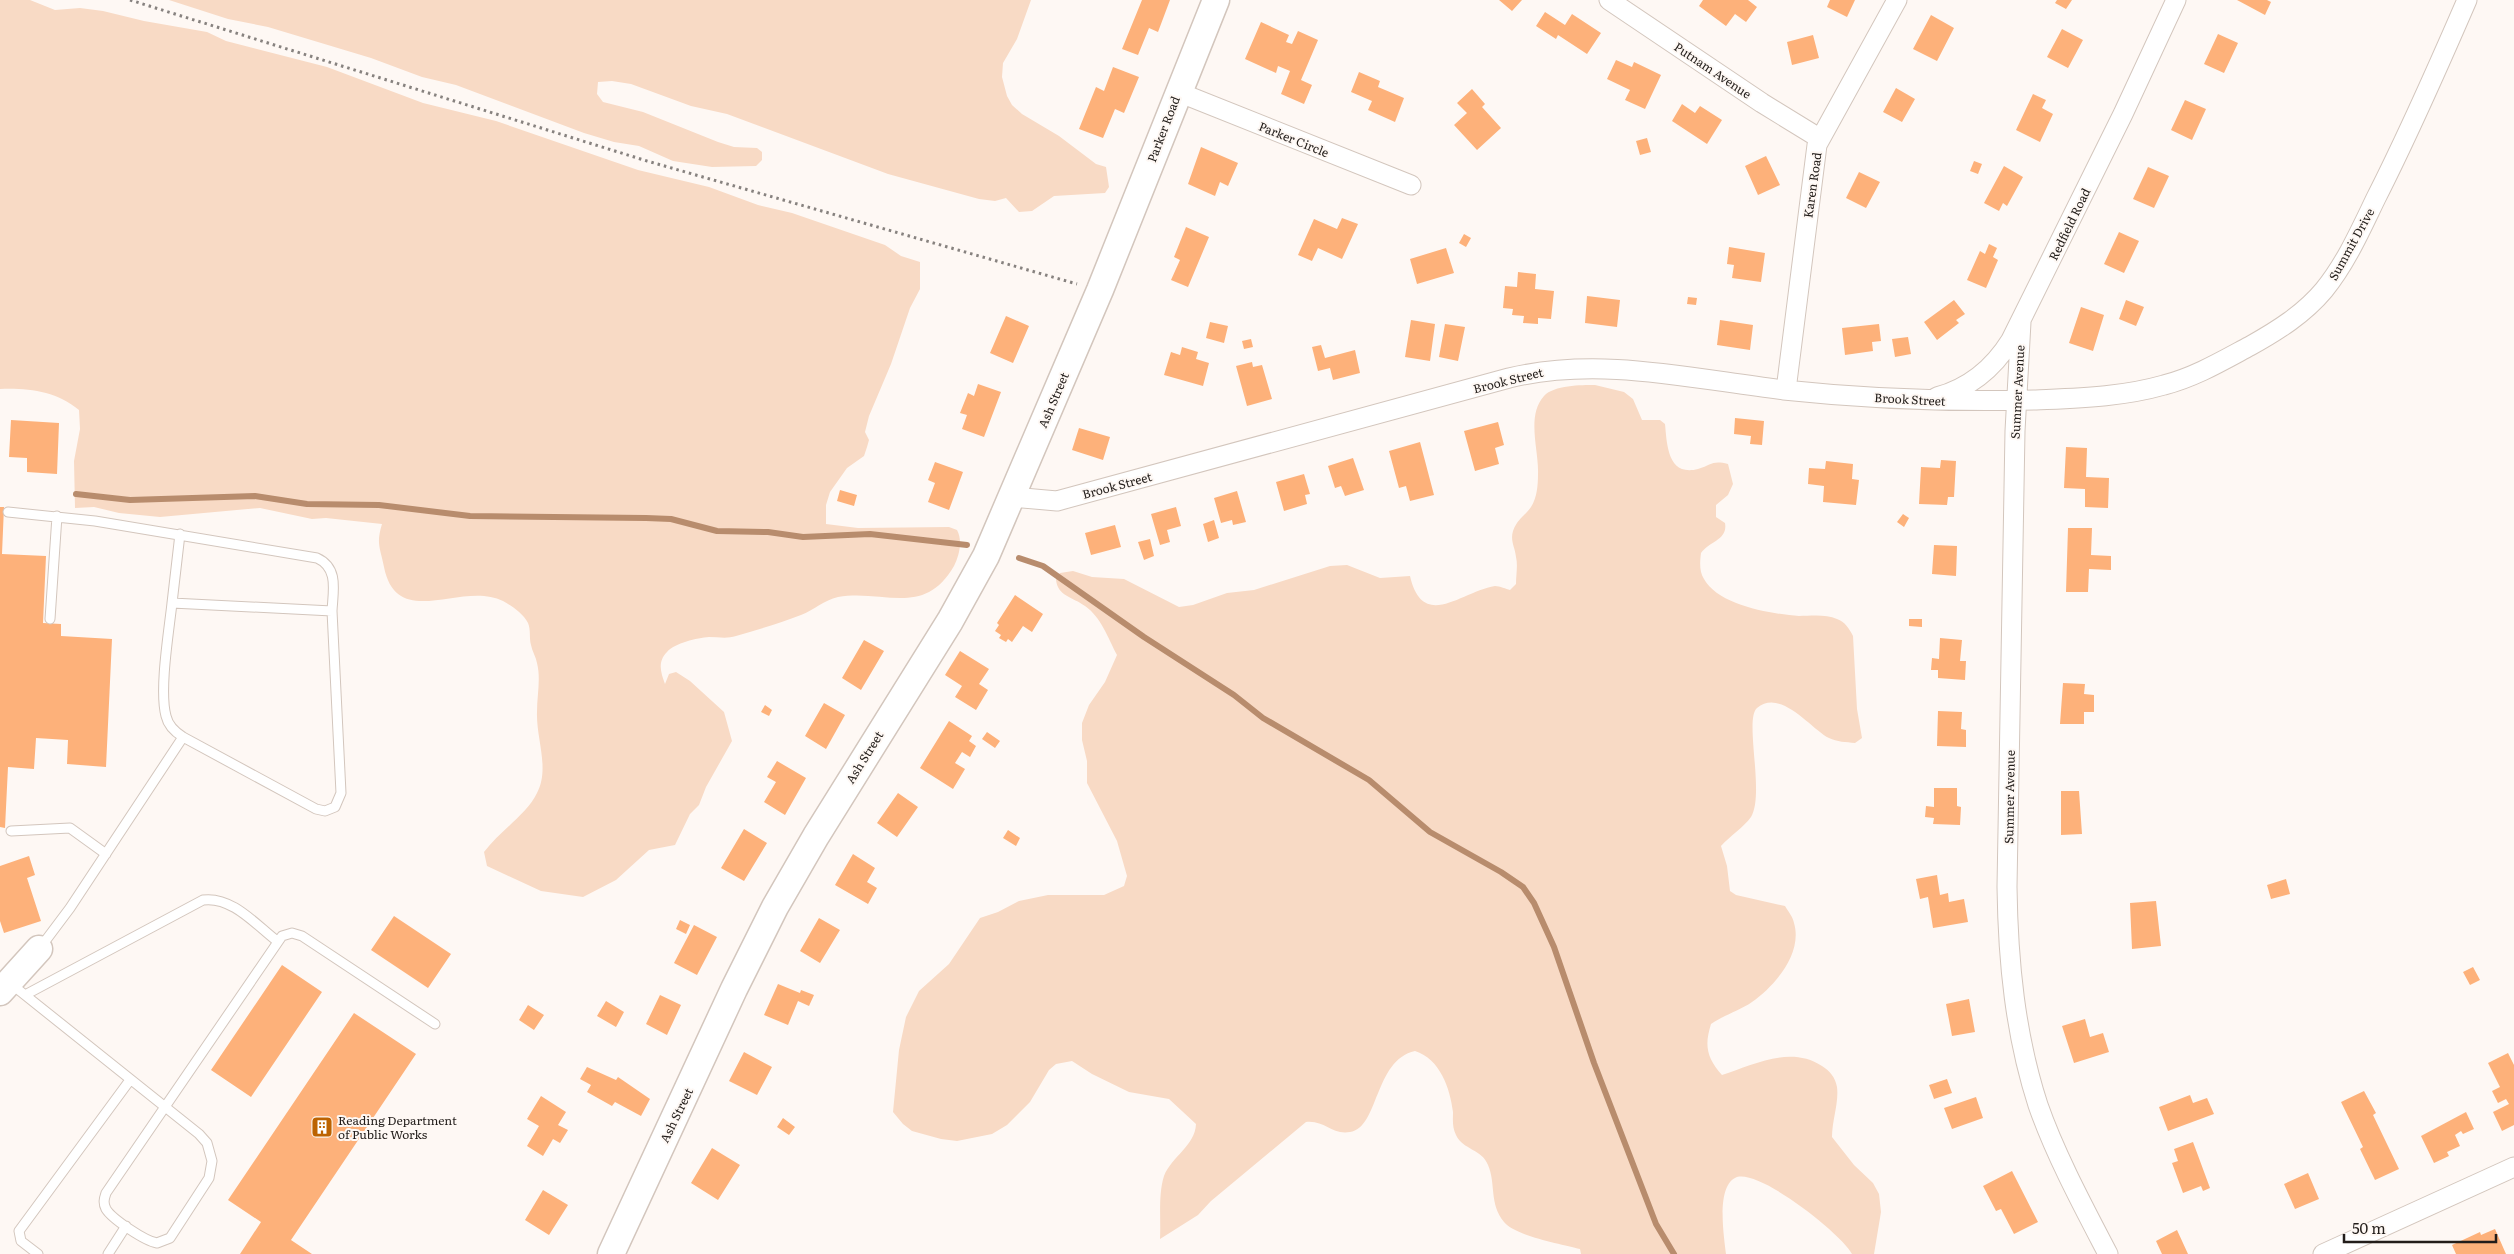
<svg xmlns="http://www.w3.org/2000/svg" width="2514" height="1254" font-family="Literata,serif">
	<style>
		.green { fill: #f8dac5 }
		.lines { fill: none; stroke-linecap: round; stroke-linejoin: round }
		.stream { stroke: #b88c6d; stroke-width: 6 }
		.building { fill: #fdb17a }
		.lane-casing { stroke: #d3c6bd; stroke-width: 11 }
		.street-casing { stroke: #d3c6bd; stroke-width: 21 }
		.secondary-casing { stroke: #d3c6bd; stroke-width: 29 }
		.path { stroke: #87827f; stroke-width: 3; stroke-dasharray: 2.5 4; stroke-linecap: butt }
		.lane { stroke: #fff; stroke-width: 9 }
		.street { stroke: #fff; stroke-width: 19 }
		.secondary { stroke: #fff; stroke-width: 26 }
		.labels { text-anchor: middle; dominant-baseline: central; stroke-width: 4; stroke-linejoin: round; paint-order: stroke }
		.street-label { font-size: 12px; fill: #221d1a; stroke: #fef8f4 }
		.poi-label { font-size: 12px; fill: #221d1a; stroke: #fef8f4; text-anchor: start }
	</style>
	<rect width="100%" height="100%" fill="#fef8f4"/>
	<path class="green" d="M0 0H30L55 10 80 8 103 11 144 21 207 32 226 41 327 67 423 103 496 121 638 170 709 187 758 205 792 213 885 245 901 256 920 262V289L910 308 891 364 869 416 865 432 869 440 867 447 864 456 847 468 830 492 826 505V524L858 528 949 527 957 530C963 541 959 556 954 566 924 618 884 589 838 597 824 600 814 610 801 615 780 623 757 630 736 636 727 639 718 637 709 637 697 638 675 643 667 652 657 662 661 673 665 684L669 674 676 672 690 681 724 712 732 741 706 787 699 805 690 814 675 845 649 850 616 880 583 897 541 891 487 866 484 852C500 831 527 814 537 793 550 768 536 739 537 712 537 695 541 679 537 663 536 657 532 651 531 645 529 638 531 630 528 623 523 613 512 606 503 601 462 580 397 632 384 567 380 547 376 544 382 524L326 518 312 519 260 508 160 517 119 513 94 507 75 508 74 461 80 429 79 410C56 391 29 388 0 389Z
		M169 0H1031L1017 39 1003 63 1002 77 1007 96 1012 105 1022 114 1059 136 1096 164 1106 167 1109 187 1105 193 1054 196 1032 211 1019 212 1006 198 995 201 979 199 888 174 727 114 691 106 631 84 612 81 598 82 597 94 603 102 643 112 718 142 734 147 757 148 762 152V160L756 166 712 167 673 161 639 146 614 142 584 133 456 85 422 77 371 58 268 27 228 19Z
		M1595 385 1624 392 1633 399 1642 420H1660L1665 424C1667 443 1667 477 1698 469 1712 465 1712 460 1728 464L1733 484 1728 495 1716 505V517L1725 523C1728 540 1710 541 1701 553 1700 561 1699 572 1704 579 1718 605 1771 614 1799 616 1811 616 1826 614 1837 619 1845 622 1849 628 1853 636L1857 709 1862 738 1855 743C1846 742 1837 742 1829 738 1811 729 1781 688 1757 708 1744 719 1765 794 1751 817 1744 827 1730 836 1721 846L1727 866 1730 891 1736 895 1785 906C1788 911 1793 917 1794 923 1803 953 1775 986 1752 1002 1739 1011 1724 1015 1711 1024 1704 1046 1707 1058 1722 1075 1753 1065 1790 1045 1822 1066 1830 1071 1835 1077 1837 1087 1839 1103 1832 1120 1832 1137L1854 1165 1873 1183 1879 1194 1881 1212 1874 1254H1852C1842 1234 1756 1166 1735 1178 1716 1188 1724 1236 1726 1254H1581L1580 1249C1562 1244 1515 1236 1504 1222 1489 1204 1496 1183 1488 1165 1482 1149 1463 1150 1456 1135 1452 1127 1453 1120 1453 1112 1450 1088 1440 1059 1415 1051 1374 1060 1379 1128 1350 1132 1331 1135 1325 1120 1306 1122L1211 1201 1198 1215 1160 1239C1161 1219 1158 1195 1164 1176 1172 1156 1195 1146 1196 1124L1169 1099 1129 1092 1092 1074 1072 1061 1056 1064 1049 1070 1030 1102 1007 1125 992 1134 957 1141 941 1139 912 1131 903 1124 893 1112 899 1050 906 1017 919 991 949 964 980 918 998 912 1019 901 1048 895H1104L1124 886 1127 876 1117 841 1087 783V761L1082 740V723L1089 705 1105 682 1117 655C1108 638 1101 617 1085 606 1073 597 1057 596 1056 579L1060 573 1073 571 1092 577 1124 579 1179 607 1193 605 1227 593 1254 590 1330 566 1347 565 1380 578 1410 576C1423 632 1462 591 1495 586 1500 586 1506 589 1510 590L1516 584C1516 575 1518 565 1516 557 1515 547 1510 541 1513 531 1518 518 1525 516 1531 507 1537 498 1538 485 1538 474 1539 450 1526 416 1544 396 1554 385 1581 385 1595 385Z"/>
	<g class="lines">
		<path class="stream" d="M76 494 130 500 255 496 307 504 379 505 470 516 646 518 671 519 717 531 768 532 803 537 870 534 967 545
			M1019 558 1043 566 1144 637 1234 695 1263 718 1369 780 1430 832 1501 872 1523 887 1534 903 1554 947 1594 1063 1656 1224 1674 1254"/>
	</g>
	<path class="building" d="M1142 0H1170L1158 32 1149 28 1138 55 1122 49Z
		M1499 0H1522L1512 11Z
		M1703 0H1748L1757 7 1746 22 1735 14 1726 26 1699 6Z
		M1830 0H1855L1847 17 1827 7Z
		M2057 0H2072L2066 9 2055 3Z
		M2237 0H2267L2271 2 2265 15Z
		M1545 12 1565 25 1572 14 1601 33 1587 54 1558 35 1556 39 1536 26Z
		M1931 15 1954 28 1937 61 1913 49Z
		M1261 22 1289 35 1286 42 1292 44 1298 31 1318 40 1301 80 1312 85 1304 104 1281 94 1290 71 1278 66 1276 73 1245 59Z
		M2062 29 2083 40 2068 68 2047 57Z
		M2218 34 2238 43 2224 73 2204 64Z
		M1813 35 1819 58 1792 65 1787 42Z
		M1616 60 1632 67 1634 62 1661 75 1645 109 1625 100 1630 90 1607 79Z
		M1113 67 1139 77 1124 113 1115 109 1103 138 1079 129 1096 87 1104 91Z
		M1359 72 1380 81 1378 87 1404 98 1395 122 1368 110 1372 101 1351 92Z
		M1896 88 1915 99 1902 122 1883 112Z
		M1472 89 1485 104 1482 107 1501 128 1477 150 1454 125 1467 113 1457 103Z
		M2033 94 2046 100 2042 108 2053 114 2040 142 2016 130Z
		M2185 100 2206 109 2192 140 2171 130Z
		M1682 104 1695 113 1700 106 1722 120 1707 144 1672 121Z
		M1647 138 1651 152 1640 155 1636 141Z
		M1201 147 1238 163 1228 186 1220 182 1215 196 1188 184Z
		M1766 156 1780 185 1758 195 1745 166Z
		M1974 161 1982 164 1978 174 1970 171Z
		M2004 166 2023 177 2007 206 2003 203 1999 211 1984 203Z
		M2148 167 2169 176 2154 208 2133 199Z
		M1859 172 1880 182 1866 208 1846 198Z
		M1342 218 1358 224 1342 259 1318 248 1312 261 1298 255 1314 219 1337 229Z
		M1186 227 1209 237 1188 287 1171 280 1180 260 1174 257Z
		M2119 232 2139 241 2124 273 2104 264Z
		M1464 234 1471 238 1466 247 1459 243Z
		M1989 244 1997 248 1993 257 1998 260 1986 288 1967 280 1980 251 1985 254Z
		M1729 247 1765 253 1761 282 1732 278 1734 265 1727 264Z
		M1446 248 1454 273 1417 284 1410 259Z
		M1518 272 1536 274 1535 289 1554 291 1551 319 1538 318V324L1523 323 1524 316 1512 315 1513 309 1503 308 1505 286 1517 287Z
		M1587 296 1620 300 1617 327 1585 323Z
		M1688 297 1697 298 1696 305 1687 304Z
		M1954 300 1965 314 1956 320 1959 323 1937 340 1924 322Z
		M2126 300 2144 307 2136 326 2119 319Z
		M2081 307 2104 315 2093 351 2069 343Z
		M1006 316 1029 326 1013 363 990 353Z
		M1411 320 1435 324 1430 361 1405 357Z
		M1720 320 1753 325 1750 350 1717 345Z
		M1210 322 1228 326 1224 343 1206 338Z
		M1445 324 1465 327 1458 361 1439 357Z
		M1879 324 1881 341 1872 342 1873 351 1845 355 1842 328Z
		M1908 337 1911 354 1895 357 1892 339Z
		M1251 339 1253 347 1244 349 1242 341Z
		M1321 345 1325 358 1355 350 1360 373 1333 380 1330 368 1318 371 1312 347Z
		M1182 347 1198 352 1196 359 1209 363 1203 386 1164 375 1171 352 1180 355Z
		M1252 362 1253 367 1262 365 1272 399 1247 406 1236 366Z
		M978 384 1001 392 984 437 962 429 967 415 960 413 968 393 974 396Z
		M1735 418 1764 421 1762 445 1750 444 1751 436 1734 434Z
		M11 420 59 423 57 474 27 472V458L9 457Z
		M1498 422 1504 445 1495 448 1499 464 1475 471 1464 431Z
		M1079 428 1110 437 1103 460 1072 450Z
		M1420 442 1434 495 1410 501 1406 486 1399 488 1389 451Z
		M2066 447 2087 448 2086 477 2109 478 2108 508 2085 507V489L2064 488Z
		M1353 458 1364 490 1345 496 1341 486 1335 488 1328 466Z
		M1941 460 1956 461 1954 497H1948L1947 505 1919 504 1921 467 1940 468Z
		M1826 461 1853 464 1852 479 1859 480 1856 505 1823 502 1824 486 1808 484 1809 468 1825 469Z
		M935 462 963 472 949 510 928 502 935 483 928 480Z
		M1304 474 1310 494 1305 495 1307 504 1284 511 1276 482Z
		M840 490 857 495 854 506 837 501Z
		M1237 491 1246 522 1233 525 1232 520 1221 523 1214 498Z
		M0 507H4L2 554 46 556 43 623 61 624V636L112 639 106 767 67 764 68 740 36 738 34 769 8 767 5 828 0 827Z
		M1176 507 1181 526 1167 530 1170 542 1160 545 1151 514Z
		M1903 514 1909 518 1904 527 1897 522Z
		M1214 520 1219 538 1208 542 1203 524Z
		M1115 525 1121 547 1091 555 1085 533Z
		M2068 528H2092L2091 555 2111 556V570L2089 569 2088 592H2066Z
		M1150 539 1154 556 1144 560 1138 542Z
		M1934 545 1957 546 1956 576 1932 574Z
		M1015 595 1043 614 1032 632 1023 626 1012 642 1008 639 1006 642 999 638 1001 635 995 631 999 625 997 623Z
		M1909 619H1922V627L1909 626Z
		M1940 638 1962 640 1960 661H1966L1965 680 1938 678V670H1931L1932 658 1939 659Z
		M864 640 884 651 861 690 842 678Z
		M960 651 989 669 979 684 988 690 976 710 955 697 962 686 945 675Z
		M2063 683 2085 684 2084 694 2094 695V712H2084V724H2060Z
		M824 703 845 715 826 749 805 736Z
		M765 705 772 710 769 716 761 712Z
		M1938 711 1962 712 1961 729 1966 730V747L1937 746Z
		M949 721 972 736 969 741 976 746 970 757 962 752 955 763 965 769 953 789 920 768Z
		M987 732 1000 741 995 748 982 739Z
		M777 761 806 778 785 815 764 802 776 782 767 777Z
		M1934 788H1957V806L1961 807 1960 825 1933 824 1934 818 1925 817 1926 806 1934 807Z
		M2061 791H2079L2082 834 2061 835Z
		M898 793 918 807 897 837 877 823Z
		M744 829 767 843 744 881 721 868Z
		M1008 830 1020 838 1016 846 1003 838Z
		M853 854 875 868 867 882 877 888 868 904 835 885Z
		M29 856 35 875 27 878 41 921 4 933 0 921V866Z
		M1937 875 1940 895 1948 893 1949 902 1964 899 1968 922 1933 928 1928 897 1920 899 1916 879Z
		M2286 879 2290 894 2271 899 2267 885Z
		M2156 901 2161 946 2132 949 2130 903Z
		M394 916 451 954 428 988 371 950Z
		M819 918 840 930 820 963 800 951Z
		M680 920 690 925 686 934 676 929Z
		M694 925 717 937 697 975 674 963Z
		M282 965 322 992 251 1097 211 1070Z
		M2473 967 2480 980 2470 985 2463 972Z
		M778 984 800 993 801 990 814 995 809 1006 798 1001 788 1025 764 1015Z
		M660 995 681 1005 667 1035 646 1024Z
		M1969 999 1975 1032 1952 1036 1946 1004Z
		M606 1001 624 1012 616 1027 597 1016Z
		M528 1005 544 1015 534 1030 519 1020Z
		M354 1013 416 1054 291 1240 312 1254H240L261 1222 228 1200Z
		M2085 1019 2090 1037 2103 1033 2109 1052 2074 1063 2062 1026Z
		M744 1052 772 1067 757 1095 729 1081Z
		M2508 1053 2514 1065V1125L2502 1131 2493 1112 2509 1104 2506 1099 2498 1103 2492 1091 2500 1087 2488 1063Z
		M587 1067 616 1080 618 1077 650 1099 641 1116 615 1102 612 1106 587 1092 591 1085 580 1079Z
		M1947 1079 1952 1093 1934 1099 1929 1085Z
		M2364 1091 2376 1113 2373 1115 2399 1169 2375 1180 2360 1149 2363 1147 2341 1102Z
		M2190 1095 2193 1103 2207 1098 2214 1114 2168 1131 2159 1107Z
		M541 1096 566 1112 558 1125 568 1130 560 1143 553 1139 543 1156 527 1146 539 1126 527 1119Z
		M1976 1097 1983 1118 1952 1129 1944 1108Z
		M2466 1112 2474 1129 2463 1134 2461 1131 2455 1135 2460 1146 2447 1152 2449 1156 2434 1163 2421 1136Z
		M783 1118 795 1127 789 1135 777 1127Z
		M2193 1142 2210 1188 2203 1191 2201 1186 2183 1193 2172 1163 2178 1161 2174 1149Z
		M712 1148 740 1165 718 1200 691 1183Z
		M2012 1171 2038 1222 2014 1234 2001 1209 1996 1211 1983 1186Z
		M2308 1173 2319 1199 2295 1209 2284 1184Z
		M543 1190 568 1205 549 1235 525 1220Z
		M2495 1229 2506 1254H2456L2452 1245 2480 1232 2481 1235Z
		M2177 1230 2188 1254H2162L2156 1241Z"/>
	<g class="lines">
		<g class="lane-casing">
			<path id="lane" d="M8 512 95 521 317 558C339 568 333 591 332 611
				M172 603 332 611 341 793 335 807 325 811 316 809 183 737C175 732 168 725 166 716 159 690 169 631 172 603Z
				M172 603 180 534
				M50 619 57 516
				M11 831 70 828 106 854
				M40 948 70 908 183 737
				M10 983 25 995 199 1134 207 1143 212 1161 209 1178 170 1238 157 1243C145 1241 112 1219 106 1209 103 1203 104 1199 106 1193L282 936 292 933 302 936 435 1024
				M25 995 203 900C232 896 256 925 277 941
				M38 1254 21 1241 19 1231 130 1080
				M108 1254 126 1226"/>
		</g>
		<g class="street-casing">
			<path id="street" d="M1609 0 1762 103 1819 138
				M1178 92 1411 185
				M2021 322 2015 431 2007 887C2008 961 2015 1034 2038 1105 2055 1154 2084 1208 2108 1254
				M1786 390 1817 145 1897 0
				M1937 397C1970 388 1993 369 2011 340L2123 114 2176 0
				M1012 497 1057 501 1509 378C1600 356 1692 379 1784 390 1868 399 1952 402 2036 400 2079 398 2122 397 2164 385 2195 377 2222 361 2250 346 2277 331 2304 314 2324 290 2346 263 2361 229 2376 198 2409 133 2438 67 2467 0
				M2323 1254 2514 1167"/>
		</g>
		<g class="secondary-casing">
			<path id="secondary" d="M0 992 39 949
				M611 1254 734 989 775 907 816 836 950 621 986 556 1100 290 1216 0"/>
		</g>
		<path class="path" d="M130 0 647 161 1077 284"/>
		<use href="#lane" class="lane"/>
		<use href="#street" class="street"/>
		<use href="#secondary" class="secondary"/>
	</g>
	<defs>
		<g id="building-square" transform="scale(1.125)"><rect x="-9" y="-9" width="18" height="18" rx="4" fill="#bc6301" stroke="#fef8f4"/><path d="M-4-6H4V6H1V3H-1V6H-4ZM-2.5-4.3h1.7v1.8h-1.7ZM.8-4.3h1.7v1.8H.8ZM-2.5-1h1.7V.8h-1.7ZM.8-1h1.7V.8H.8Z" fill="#fff"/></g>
	</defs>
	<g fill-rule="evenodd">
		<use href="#building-square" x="322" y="1127"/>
	</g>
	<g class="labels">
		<g class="street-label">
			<text transform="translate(1713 70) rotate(34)">Putnam Avenue</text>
			<text transform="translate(1163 129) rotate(-69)">Parker Road</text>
			<text transform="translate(1294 139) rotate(22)">Parker Circle</text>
			<text transform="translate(1812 185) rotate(-82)">Karen Road</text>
			<text transform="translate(2069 224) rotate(-64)">Redfield Road</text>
			<text transform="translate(2351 244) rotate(-61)">Summit Drive</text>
			<text transform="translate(1508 380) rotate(-14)">Brook Street</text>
			<text transform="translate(2017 392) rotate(-87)">Summer Avenue</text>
			<text transform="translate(1910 399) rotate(3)">Brook Street</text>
			<text transform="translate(1053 400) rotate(-67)">Ash Street</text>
			<text transform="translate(1117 485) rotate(-15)">Brook Street</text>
			<text transform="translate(864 757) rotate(-58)">Ash Street</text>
			<text transform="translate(2009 797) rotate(-89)">Summer Avenue</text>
			<text transform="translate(676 1115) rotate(-64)">Ash Street</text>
		</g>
		<g class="poi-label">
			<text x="338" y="1120">Reading Department<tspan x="338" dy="14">of Public Works</tspan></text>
		</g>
	</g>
	<path d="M2344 1234v8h152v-8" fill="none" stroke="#221d1a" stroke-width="2.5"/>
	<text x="2352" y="1234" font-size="15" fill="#221d1a" stroke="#fef8f4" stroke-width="4" paint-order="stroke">50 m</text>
</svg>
